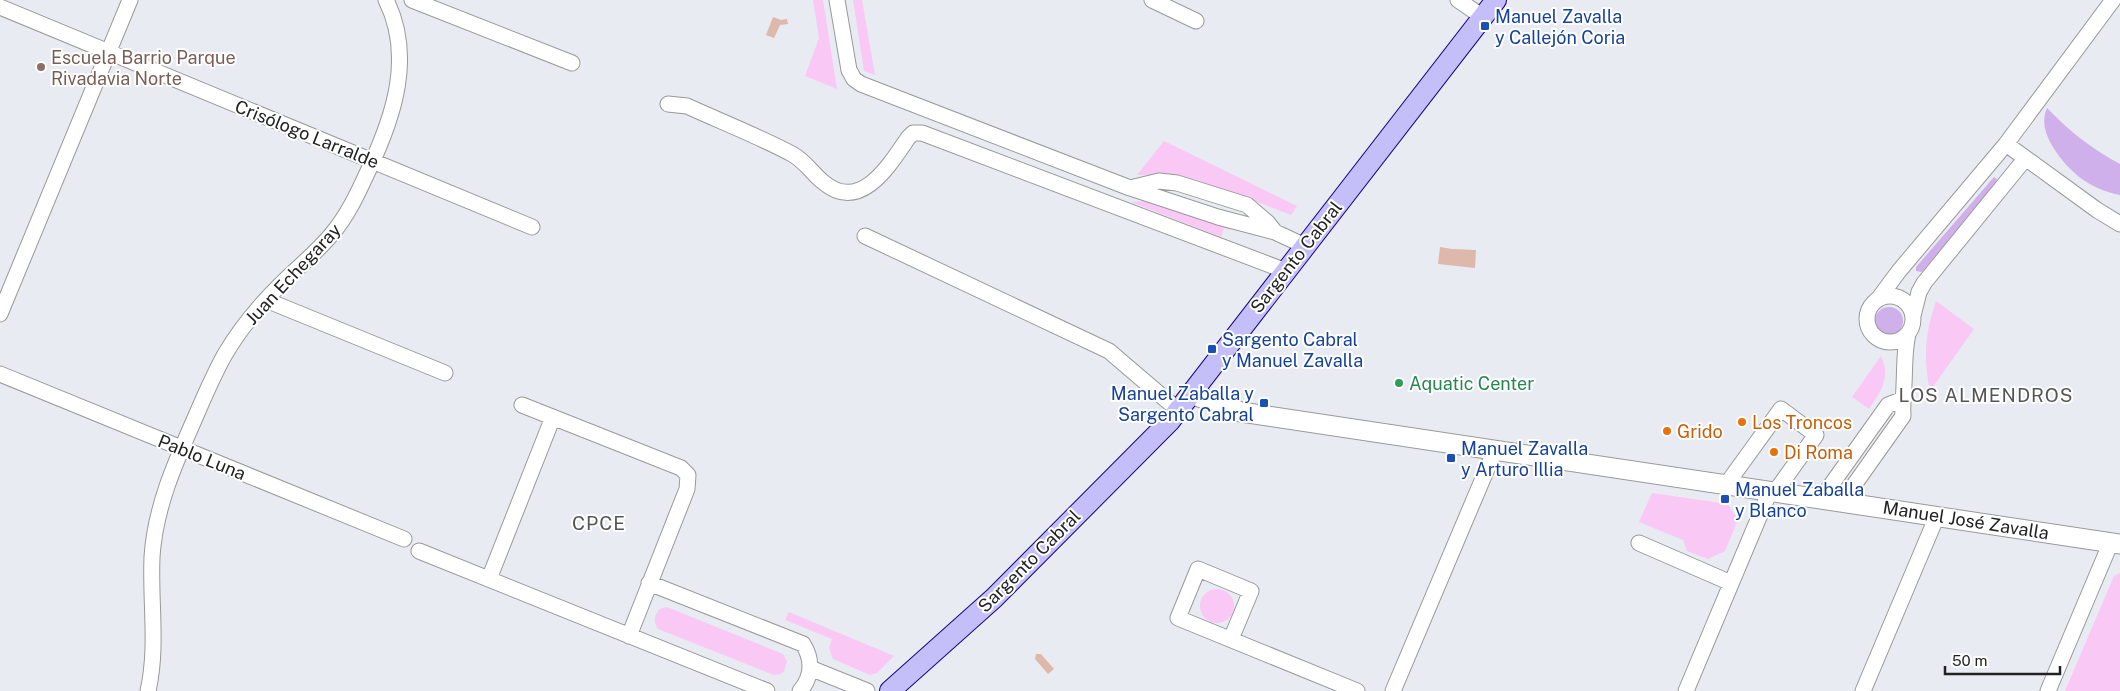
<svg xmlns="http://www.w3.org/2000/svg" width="2120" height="691" font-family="'Public Sans',sans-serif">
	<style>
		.grass { fill: #d0b0ea }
		.park { fill: #f9c8f4 }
		.water { fill: #deb8aa }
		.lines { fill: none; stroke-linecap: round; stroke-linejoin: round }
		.minor-casing { stroke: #999; stroke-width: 17 }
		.tertiary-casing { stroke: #999; stroke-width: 21 }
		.secondary-casing { stroke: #17067b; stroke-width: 22 }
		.minor { stroke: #fff; stroke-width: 15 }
		.tertiary { stroke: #fff; stroke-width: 19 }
		.secondary { stroke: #c4bff9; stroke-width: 20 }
		.transit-dot { fill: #1a4fb4; stroke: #fff; stroke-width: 2 }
		.education-dot { fill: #8d6e63; stroke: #fff; stroke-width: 2 }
		.leisure-dot { fill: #2e9e5b; stroke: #fff; stroke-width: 2 }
		.food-dot { fill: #e8710a; stroke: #fff; stroke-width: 2 }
		.labels { text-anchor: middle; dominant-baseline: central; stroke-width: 4; stroke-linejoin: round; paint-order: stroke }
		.transit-label { font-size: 18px; fill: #164399; stroke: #fff; text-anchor: start }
		.education-label { font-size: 18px; fill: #785e54; stroke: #fff; text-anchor: start }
		.street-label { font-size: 18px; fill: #222; stroke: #fff }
		.leisure-label { font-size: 18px; fill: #27864d; stroke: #fff; text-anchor: start }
		.food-label { font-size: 18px; fill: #c56008; stroke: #fff; text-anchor: start }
		.neighbourhood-label { font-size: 19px; letter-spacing: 1px; fill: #555; stroke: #fff }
	</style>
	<rect width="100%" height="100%" fill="#e9ebf2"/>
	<path class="grass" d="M2047 108C2068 130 2092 149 2120 164V195C2088 189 2065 169 2050 142 2044 130 2042 120 2047 108Z
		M1994 177 1997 179 1996 182 1922 272 1916 271V267Z
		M1875 321a14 14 0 1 1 28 0a14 14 0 1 1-28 0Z"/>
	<path class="park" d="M813 0H823L837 89 805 76 819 38Z
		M853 0H862L875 75 864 71Z
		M1164 141 1297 206 1291 215 1255 201 1221 192 1183 177 1172 175H1137Z
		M1154 201 1232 226 1230 230 1224 228 1221 237 1131 202Z
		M1936 301 1974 329 1930 391C1923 357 1925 334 1936 301Z
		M1881 356C1891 377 1881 392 1869 409L1852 397Z
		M1652 493 1728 504 1738 520 1725 551 1708 559 1687 551 1683 540 1639 522Z
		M2120 573V691H2065L2114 576Z
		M1200 606a17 17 0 1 1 34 0a17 17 0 1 1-34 0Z
		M667 607 783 654 787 661 784 671 781 674 774 675 658 629C653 622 654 615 660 609Z
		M789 612 894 656 877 673 870 675 833 659 829 648 832 639 785 620Z"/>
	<path class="water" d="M773 17 781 20 787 19 788 24 780 25 774 38 766 35Z
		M1440 247 1452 249 1476 250 1475 268 1438 264Z
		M1036 654H1041L1054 669 1048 674 1035 659Z"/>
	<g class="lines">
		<g class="minor-casing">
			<path id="minor" d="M412 0 572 63
				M837 0 849 70 854 79 861 84 1130 188 1218 217 1275 232 1305 246
				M1152 0 1196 21
				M1458 0 1483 17
				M2113 0 2006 144 2097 210 2120 224
				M0 7 532 227
				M668 104 687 106C722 122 758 136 792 154 805 161 812 173 823 182 861 214 890 164 908 138L913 133H922L1286 271
				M1130 188 1159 181 1177 183 1247 205 1268 223 1275 232
				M865 236 1109 351 1178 410
				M1867 319a23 23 0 1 1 46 0a23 23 0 1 1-46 0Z
				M1879 298 1899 271 2006 144
				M266 300 445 373
				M0 314 130 0
				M1913 316 1919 292 1924 283 2025 159
				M0 374 404 539
				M522 405 681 468 688 475 687 489 629 636
				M1726 485 1781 409 1816 435 1775 492
				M1821 499 1888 405 1901 400
				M1842 502 1903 416C1902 403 1904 396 1904 384 1905 367 1904 351 1908 334
				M1639 543 1731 583
				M419 551 767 691
				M489 579 553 417
				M649 583 803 644C813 660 812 677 800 691
				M1231 639 1251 591 1198 569 1178 618 1357 691
				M810 668 867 691
				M148 691C158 647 150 602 152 557 155 508 175 463 195 418 204 397 213 376 224 356 239 330 258 307 279 286 296 269 315 254 331 235 348 215 358 193 369 169 394 116 414 56 386 0
				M1393 691 1495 450
				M1686 691 1770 491
				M1863 691 1937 516
				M2048 691 2111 542"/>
		</g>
		<g class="tertiary-casing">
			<path id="tertiary" d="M1191 394 1241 412 2120 544"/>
		</g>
		<g class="secondary-casing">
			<path id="secondary" d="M890 691 994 598 1170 421 1496 0"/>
		</g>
		<use href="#minor" class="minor"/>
		<use href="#tertiary" class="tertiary"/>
		<use href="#secondary" class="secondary"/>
	</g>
	<g class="transit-dot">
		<rect x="1480" y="21" width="10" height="10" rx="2.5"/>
		<rect x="1207" y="344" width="10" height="10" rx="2.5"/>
		<rect x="1259" y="398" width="10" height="10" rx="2.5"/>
		<rect x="1446" y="453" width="10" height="10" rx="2.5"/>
		<rect x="1720" y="494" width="10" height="10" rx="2.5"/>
	</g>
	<circle class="education-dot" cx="41" cy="67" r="5"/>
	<circle class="leisure-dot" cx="1399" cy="383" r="5"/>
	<g class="food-dot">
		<circle cx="1742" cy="422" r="5"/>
		<circle cx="1667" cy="431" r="5"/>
		<circle cx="1774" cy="452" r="5"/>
	</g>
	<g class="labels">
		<g class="transit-label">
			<text x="1495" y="16">Manuel Zavalla<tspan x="1495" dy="21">y Callejón Coria</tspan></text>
			<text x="1222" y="339">Sargento Cabral<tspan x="1222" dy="21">y Manuel Zavalla</tspan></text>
			<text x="1254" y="393" text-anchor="end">Manuel Zaballa y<tspan x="1254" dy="21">Sargento Cabral</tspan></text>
			<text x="1461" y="448">Manuel Zavalla<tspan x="1461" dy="21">y Arturo Illia</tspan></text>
			<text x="1735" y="489">Manuel Zaballa<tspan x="1735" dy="21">y Blanco</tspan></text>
		</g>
		<g class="education-label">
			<text x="51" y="57">Escuela Barrio Parque<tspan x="51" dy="21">Rivadavia Norte</tspan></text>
		</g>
		<g class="street-label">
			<text transform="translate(307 134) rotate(22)">Crisólogo Larralde</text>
			<text transform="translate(1296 257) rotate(-52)">Sargento Cabral</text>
			<text transform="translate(293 274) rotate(-47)">Juan Echegaray</text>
			<text transform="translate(202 457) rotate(22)">Pablo Luna</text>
			<text transform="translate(1966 520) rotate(9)">Manuel José Zavalla</text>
			<text transform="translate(1029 561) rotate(-45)">Sargento Cabral</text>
		</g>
		<g class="leisure-label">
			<text x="1409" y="383">Aquatic Center</text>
		</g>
		<g class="food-label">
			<text x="1752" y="422">Los Troncos</text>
			<text x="1677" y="431">Grido</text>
			<text x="1784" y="452">Di Roma</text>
		</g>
		<g class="neighbourhood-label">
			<text x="1986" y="395">LOS ALMENDROS</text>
			<text x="599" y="523">CPCE</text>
		</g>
	</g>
	<path d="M1945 666v8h115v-8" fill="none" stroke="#222222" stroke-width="2.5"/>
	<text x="1952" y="666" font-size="15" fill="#222222" stroke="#ffffff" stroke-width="4" paint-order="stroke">50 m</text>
</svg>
